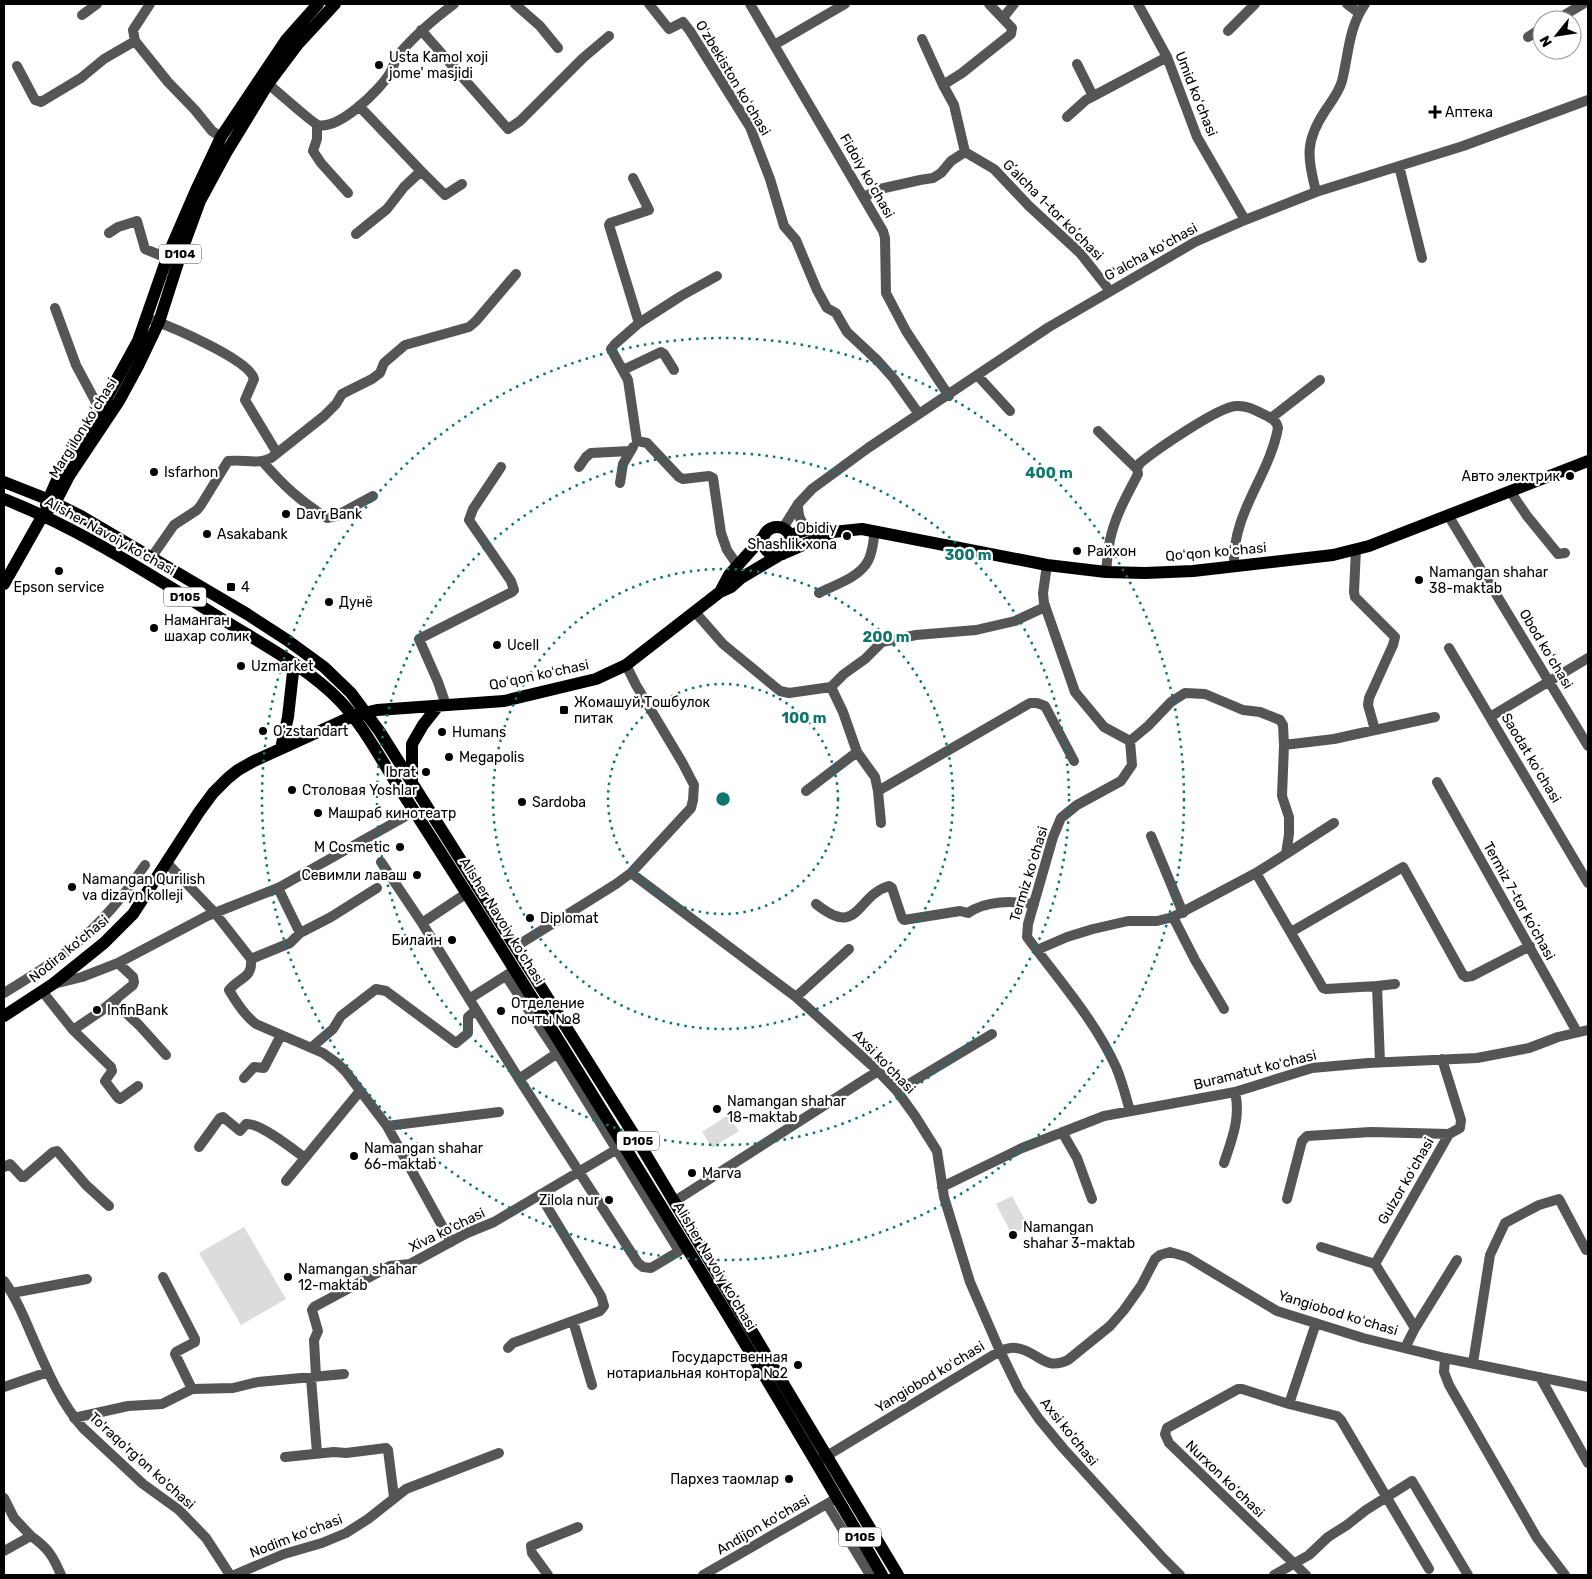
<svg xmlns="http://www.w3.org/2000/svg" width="1592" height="1579" font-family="Rubik,sans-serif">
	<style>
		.green { fill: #dcdcdc }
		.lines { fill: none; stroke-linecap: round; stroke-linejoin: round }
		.minor { stroke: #555; stroke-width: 10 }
		.major { stroke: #000; stroke-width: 12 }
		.ring { fill: none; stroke: #0f766e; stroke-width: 2.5; stroke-dasharray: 2.5 5 }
		.poi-dot { fill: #000; stroke: #fff; stroke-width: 2 }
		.labels { text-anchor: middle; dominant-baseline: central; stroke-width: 4.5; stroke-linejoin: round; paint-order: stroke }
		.shield { fill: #fff; stroke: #4c4c4c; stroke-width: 1 }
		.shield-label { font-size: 12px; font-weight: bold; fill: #000 }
		.poi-label { font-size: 14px; fill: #000; stroke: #fff; text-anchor: start }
		.street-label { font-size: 14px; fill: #000; stroke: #fff }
		.centre { fill: #0f766e; stroke: #fff; stroke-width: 2.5 }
		.ring-label { font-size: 15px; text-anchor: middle; font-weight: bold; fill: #0f766e; stroke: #fff; stroke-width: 4.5; stroke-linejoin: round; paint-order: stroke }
	</style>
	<rect width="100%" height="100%" fill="#fff"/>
	<path class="green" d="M728 1115 739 1131 712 1148 702 1132Z
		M1012 1196 1028 1226 1012 1235 996 1204Z
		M244 1227 286 1299 241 1325 199 1253Z"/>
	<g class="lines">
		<path class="minor" d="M150 4 133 30 135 41 168 82 195 110 212 131 221 137
			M515 4 540 26 558 48
			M649 4 669 29 683 22 690 31 750 127 770 179 784 226 796 240 817 290 827 308 836 313 847 332 878 361 894 379 919 414
			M750 4 883 231 885 238 886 293 906 331 949 396
			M1138 4 1167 57 1197 137 1245 220
			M1347 4 1359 13
			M82 15 97 4
			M1003 18 1014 4
			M1556 20 1583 4
			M421 30 508 129 520 121 583 58 609 36
			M1228 31 1255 4
			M1528 37 1542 28
			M922 39 943 85
			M774 45 845 4
			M1077 64 1093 96
			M17 66 35 100 41 102 81 78 104 59 135 41
			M268 84C276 90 312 123 318 125 339 130 380 90 390 73 394 66 395 59 400 53 416 34 434 19 454 4
			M1067 117 1086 100 1167 57
			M317 125V139L313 151 321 163 348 193
			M965 152 954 105 943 85 962 73 1011 34 1012 28 989 4
			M1399 166 1422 258
			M421 171 445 195 462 184
			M633 178 649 210 610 223 609 225 639 323 615 344 611 349 628 380 637 441 647 443 679 477 683 479 709 476 713 478 721 533 727 550 738 566
			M1316 192C1308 157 1304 143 1325 111 1331 102 1339 92 1342 81 1349 53 1348 29 1365 4
			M864 197 880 189 920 180 933 178 941 173 951 161 965 152 994 169 1029 206 1080 253 1110 291
			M109 233 118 227 137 221 145 249 167 258
			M356 234 387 209 404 187 421 171 359 106
			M55 308 76 365 100 410
			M152 320C172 327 250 360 254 379L245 400 277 453
			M639 323 681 296 717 276
			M623 370 661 352 664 354 674 370
			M978 376 1010 411
			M1271 418 1320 380
			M1098 431 1137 469
			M263 462C283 485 300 501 327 518L336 516 373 496
			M579 467 586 457 591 453 630 451
			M620 483 623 464 633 447
			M1510 491 1527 516 1558 554 1565 553
			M798 504C798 516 800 523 810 529
			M1448 515 1588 746
			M783 528 798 504 812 489 868 448 1049 327 1195 242 1245 220 1316 192 1463 146 1588 100
			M151 558 174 525 197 510 201 505 228 461C244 459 257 465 271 458L324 416 336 404 342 394 372 379 380 373 384 363 405 345 469 327 476 321 516 274
			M1047 565 1043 593 1044 603 1075 692 1104 727 1130 741 1132 765 1121 781 1077 805 1061 818 1053 837 1028 924 1027 937C1058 979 1094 1019 1116 1067 1122 1081 1126 1097 1130 1111
			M1106 572C1107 561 1108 550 1110 540 1115 516 1127 495 1138 474L1137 469 1140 463C1156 450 1218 407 1236 406 1247 405 1255 410 1265 415 1271 418 1277 421 1278 428 1269 477 1232 512 1234 566
			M819 593C834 585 859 578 868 561 873 552 873 541 875 531
			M695 612 723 644 780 691 789 693 831 687 843 712 857 752 875 777 878 791 881 823
			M1449 648 1588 883
			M626 665 636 685 682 762 694 785 693 800 691 808 631 873
			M831 687 844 674 865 659 882 642 916 635 976 630 1015 621 1045 607
			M446 705 438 682 419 639 512 592 514 590 511 581 469 520 473 509 501 467
			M1490 717 1588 658
			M1375 730 1435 717
			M1284 745 1334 739 1375 730 1368 705 1369 698 1393 645 1395 637 1355 597 1354 592 1356 549
			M1437 782 1577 1032
			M806 791 857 752
			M878 791 1030 703H1037L1045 706 1074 761
			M1151 836 1183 913
			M1286 854 1334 823
			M381 862 422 923 519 1079 638 1263 643 1267 651 1268 686 1247
			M167 863 215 913 251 959C253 979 239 977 229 990 236 1002 245 1016 256 1024L323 1053 337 1063 346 1072 387 1126 451 1242
			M1256 873 1323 988 1326 989 1377 986 1380 1062
			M278 888 300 933
			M816 904C860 939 855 896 889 886L892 888 902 918 904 920 960 911 968 913C987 900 1012 901 1034 904
			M1173 917 1195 960 1224 1009
			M422 923 467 893
			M1291 932 1403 867 1463 975 1466 977 1472 976 1530 946
			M515 947 616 884 631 873 796 997 878 1071 897 1091 915 1116 937 1151 944 1197 970 1282 1000 1351 1019 1390 1039 1419 1063 1448 1163 1558 1180 1575
			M1037 950 1067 937 1093 929 1128 921H1157L1173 917 1256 873 1286 854 1289 834V817L1282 796 1284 745 1283 725 1280 720 1260 712 1243 710 1205 694 1185 693 1171 702 1148 726 1130 741
			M251 959 290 943 300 933 331 917 377 888
			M506 976 557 1053 679 1251
			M54 984 82 977 118 963 207 916 278 888 415 811
			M1377 986 1395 984
			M42 991 73 1030 111 1067 112 1071 105 1081 118 1098 120 1099 138 1086
			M4 993C29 977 55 963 77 943 103 921 126 893 145 865
			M796 997 849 949
			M469 999 510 973
			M113 1001 139 1025 166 1055
			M73 1030 101 1011 133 985 134 982 133 977 118 963
			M312 1047 333 1029 341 1016 376 989 386 991 456 1043 468 1033V1017L476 1010
			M244 1078 254 1067 264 1068 281 1035
			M519 1079 562 1050
			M897 1091 992 1034
			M387 1126 499 1112
			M1062 1132 1077 1158 1092 1199
			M199 1147 220 1118 223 1117 240 1131 246 1124C259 1122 294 1150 305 1158
			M1224 1163C1232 1139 1241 1117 1235 1092
			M4 1167 10 1164 22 1177H24L53 1152 57 1151 86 1185 109 1206
			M286 1181 360 1091
			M942 1187 1022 1148 1104 1116 1235 1092 1312 1068 1368 1063 1477 1058 1529 1048 1558 1037 1588 1030
			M1287 1199 1302 1141 1307 1136 1371 1132 1449 1134
			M675 1201 878 1071
			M1321 1247 1375 1264
			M163 1277 195 1339V1342L176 1352 175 1354 192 1389
			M4 1281C16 1298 24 1317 32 1336 46 1368 60 1402 83 1428L143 1484 179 1510 206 1538 230 1575
			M12 1293 87 1279
			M573 1321 592 1385
			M1415 1328 1375 1264 1449 1134 1460 1128 1461 1120 1442 1059
			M508 1348 513 1343 600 1311 604 1306 601 1296 540 1195
			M1405 1348 1415 1328 1457 1260
			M1445 1358 1444 1372 1449 1385 1537 1538 1565 1575
			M1473 1363 1490 1255 1505 1223 1539 1205 1559 1199 1586 1250
			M316 1376 314 1340 318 1331 312 1310 314 1307 390 1266 410 1264 467 1233 494 1222 624 1145
			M1540 1377 1588 1463
			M311 1378 317 1453
			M4 1387 48 1372
			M1289 1404 1316 1323
			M74 1418 128 1406 162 1404 192 1389 233 1388 258 1382 344 1374
			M285 1457 334 1452 346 1453 386 1448 388 1450 394 1497
			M820 1460 1000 1351C1005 1349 1010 1347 1016 1348 1037 1350 1044 1372 1068 1360L1110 1326 1124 1310 1141 1286 1155 1259 1160 1255 1170 1252 1187 1257 1277 1311 1363 1338 1445 1358 1588 1387
			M4 1498 14 1518 31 1536 4 1551
			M827 1504 870 1575
			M31 1536C48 1548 53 1556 61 1575
			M234 1575 284 1554 322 1543 346 1533 368 1519 406 1489 499 1453
			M548 1575 532 1553 531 1546 578 1527
			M703 1575 837 1498
			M1274 1575 1309 1555 1328 1537 1347 1525 1366 1510 1412 1481 1468 1575
			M1306 1575 1169 1443 1165 1434 1167 1428 1238 1389H1242L1289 1404 1337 1416 1341 1420 1429 1569"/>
		<path class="major" d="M4 482 47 499 79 515 247 614 287 640 324 667 351 693 380 732 636 1138 898 1575
			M4 499C81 529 152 576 222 619 262 644 307 667 340 701 362 724 379 756 396 783 435 843 473 903 511 964 637 1166 763 1369 882 1575
			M46 505 61 471 100 410 138 341 168 255 197 188 221 137 286 40 318 4
			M763 541a14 14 0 1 1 28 0a14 14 0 1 1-28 0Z
			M790 535 810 529 831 532
			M787 552 833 532 862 529 1047 565 1106 572 1145 573 1193 571 1333 555 1369 546 1588 461
			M4 584 43 515 55 503 69 476 119 401 138 366 159 322 182 250 200 201 226 153 268 84 298 44 335 4
			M720 592 729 575 763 537
			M281 748 288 717 294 663
			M412 783V744L423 725 438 706
			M4 1016 53 984 104 943 133 914 199 812 213 793 228 778 238 770 254 761 353 716 377 710 504 701 596 679 626 665 720 592 731 587 741 578 778 556"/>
	</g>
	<g class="ring">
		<circle cx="723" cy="799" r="115"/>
		<circle cx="723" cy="799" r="230"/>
		<circle cx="723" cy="799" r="346"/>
		<circle cx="723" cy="799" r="461"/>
	</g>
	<g class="poi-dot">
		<circle cx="379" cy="65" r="5"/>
		<path d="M1432.5 104.5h5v5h5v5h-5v5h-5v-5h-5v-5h5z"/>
		<circle cx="154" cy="472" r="5"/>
		<circle cx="1570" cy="476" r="5"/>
		<circle cx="286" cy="514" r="5"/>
		<circle cx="207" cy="534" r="5"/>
		<circle cx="847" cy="536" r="5"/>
		<circle cx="1077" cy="551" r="5"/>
		<circle cx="59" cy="571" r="5"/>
		<circle cx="1419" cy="580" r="5"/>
		<rect x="226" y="582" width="10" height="10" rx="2.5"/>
		<circle cx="329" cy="602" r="5"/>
		<circle cx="154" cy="628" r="5"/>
		<circle cx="497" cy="645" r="5"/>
		<circle cx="241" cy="666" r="5"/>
		<rect x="559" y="705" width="10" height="10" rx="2.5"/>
		<circle cx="263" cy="731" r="5"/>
		<circle cx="442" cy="732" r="5"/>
		<circle cx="449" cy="757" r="5"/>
		<circle cx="426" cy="772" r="5"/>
		<circle cx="292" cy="790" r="5"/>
		<circle cx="522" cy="802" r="5"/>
		<circle cx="318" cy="813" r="5"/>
		<circle cx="400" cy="847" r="5"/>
		<circle cx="417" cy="875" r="5"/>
		<circle cx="72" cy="887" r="5"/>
		<circle cx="530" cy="918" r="5"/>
		<circle cx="452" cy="940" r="5"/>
		<circle cx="97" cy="1010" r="5"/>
		<circle cx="501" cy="1011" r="5"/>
		<circle cx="717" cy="1109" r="5"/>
		<circle cx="354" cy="1156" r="5"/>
		<circle cx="692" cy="1173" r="5"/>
		<circle cx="609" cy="1200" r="5"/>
		<circle cx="1013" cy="1235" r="5"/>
		<circle cx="288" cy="1277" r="5"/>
		<circle cx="798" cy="1365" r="5"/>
		<circle cx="789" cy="1479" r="5"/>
	</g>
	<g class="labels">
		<g class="shield">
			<rect x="159" y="244.5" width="42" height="19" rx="4"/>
			<rect x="164" y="587.5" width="42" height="19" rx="4"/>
			<rect x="617" y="1131.5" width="42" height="19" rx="4"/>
			<rect x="839" y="1527.5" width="42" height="19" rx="4"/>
		</g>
		<g class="shield-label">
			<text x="180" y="254">D104</text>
			<text x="185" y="597">D105</text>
			<text x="638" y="1141">D105</text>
			<text x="860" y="1537">D105</text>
		</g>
		<g class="poi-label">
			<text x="389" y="57">Usta Kamol xoji<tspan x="389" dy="16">jome' masjidi</tspan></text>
			<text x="1445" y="112">Аптека</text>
			<text x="164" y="472">Isfarhon</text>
			<text x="1560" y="476" text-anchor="end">Авто электрик</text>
			<text x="296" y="514">Davr Bank</text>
			<text x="837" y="528" text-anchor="end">Obidiy<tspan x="837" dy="16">Shashlik xona</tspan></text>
			<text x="217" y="534">Asakabank</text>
			<text x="1087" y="551">Райхон</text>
			<text x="1429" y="572">Namangan shahar<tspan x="1429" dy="16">38-maktab</tspan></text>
			<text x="59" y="587" text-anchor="middle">Epson service</text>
			<text x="241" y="587">4</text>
			<text x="339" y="602">Дунё</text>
			<text x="164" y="620">Наманган<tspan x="164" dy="16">шахар солик</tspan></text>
			<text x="507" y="645">Ucell</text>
			<text x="251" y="666">Uzmarket</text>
			<text x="574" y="702">Жомашуй,Тошбулок<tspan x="574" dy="16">питак</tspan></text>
			<text x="273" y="731">O'zstandart</text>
			<text x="452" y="732">Humans</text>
			<text x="459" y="757">Megapolis</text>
			<text x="416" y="772" text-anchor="end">Ibrat</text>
			<text x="302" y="790">Столовая Yoshlar</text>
			<text x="532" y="802">Sardoba</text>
			<text x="328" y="813">Машраб кинотеатр</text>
			<text x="390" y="847" text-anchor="end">M Cosmetic</text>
			<text x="407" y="875" text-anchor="end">Севимли лаваш</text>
			<text x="82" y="879">Namangan Qurilish<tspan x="82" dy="16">va dizayn kolleji</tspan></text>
			<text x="540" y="918">Diplomat</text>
			<text x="442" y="940" text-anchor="end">Билайн</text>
			<text x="511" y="1003">Отделение<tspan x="511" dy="16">почты №8</tspan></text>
			<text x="107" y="1010">InfinBank</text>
			<text x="727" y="1101">Namangan shahar<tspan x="727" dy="16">18-maktab</tspan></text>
			<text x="364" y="1148">Namangan shahar<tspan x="364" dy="16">66-maktab</tspan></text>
			<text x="702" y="1173">Marva</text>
			<text x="599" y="1200" text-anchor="end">Zilola nur</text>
			<text x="1023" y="1227">Namangan<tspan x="1023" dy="16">shahar 3-maktab</tspan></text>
			<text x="298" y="1269">Namangan shahar<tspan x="298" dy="16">12-maktab</tspan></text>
			<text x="788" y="1357" text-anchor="end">Государственная<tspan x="788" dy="16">нотариальная контора №2</tspan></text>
			<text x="779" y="1479" text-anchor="end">Пархез таомлар</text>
		</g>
		<g class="street-label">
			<text transform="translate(733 78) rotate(59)">Oʻzbekiston koʻchasi</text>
			<text transform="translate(1196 94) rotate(68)">Umid koʻchasi</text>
			<text transform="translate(867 176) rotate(60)">Fidoiy koʻchasi</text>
			<text transform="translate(1053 210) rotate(45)">Gʼalcha 1-tor koʼchasi</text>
			<text transform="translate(1151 252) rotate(-29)">Gʻalcha koʻchasi</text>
			<text transform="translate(83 428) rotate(-58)">Margʻilon koʻchasi</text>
			<text transform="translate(110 536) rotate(29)">Alisher Navoiy ko'chasi</text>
			<text transform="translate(1216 552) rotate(-5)">Qoʻqon koʻchasi</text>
			<text transform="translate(1546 649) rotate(59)">Obod koʻchasi</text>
			<text transform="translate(539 675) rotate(-12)">Qoʻqon koʻchasi</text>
			<text transform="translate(1531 758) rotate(59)">Saodat koʻchasi</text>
			<text transform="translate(1029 874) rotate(-73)">Termiz koʻchasi</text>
			<text transform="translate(1519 901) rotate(61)">Termiz 7-tor koʼchasi</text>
			<text transform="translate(502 921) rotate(58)">Alisher Navoiy ko'chasi</text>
			<text transform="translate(69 949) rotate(-39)">Nodira ko'chasi</text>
			<text transform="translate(884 1062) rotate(46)">Axsi ko'chasi</text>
			<text transform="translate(1255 1070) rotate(-14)">Buramatut koʻchasi</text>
			<text transform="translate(1406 1181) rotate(-60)">Gulzor koʻchasi</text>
			<text transform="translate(447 1230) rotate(-26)">Xiva ko'chasi</text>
			<text transform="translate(715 1266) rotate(59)">Alisher Navoiy ko'chasi</text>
			<text transform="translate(1338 1313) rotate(17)">Yangiobod koʻchasi</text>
			<text transform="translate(930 1377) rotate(-31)">Yangiobod koʻchasi</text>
			<text transform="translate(1069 1432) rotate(51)">Axsi ko'chasi</text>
			<text transform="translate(142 1461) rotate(42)">To'raqo'rg'on ko'chasi</text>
			<text transform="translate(1225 1479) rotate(44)">Nurxon koʻchasi</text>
			<text transform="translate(763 1525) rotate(-30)">Andijon ko'chasi</text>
			<text transform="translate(296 1536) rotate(-21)">Nodim koʻchasi</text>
		</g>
	</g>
	<circle cx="723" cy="799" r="8" class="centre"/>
	<g class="ring-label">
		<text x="1049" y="478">400 m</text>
		<text x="968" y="560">300 m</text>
		<text x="886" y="642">200 m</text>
		<text x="804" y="723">100 m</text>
	</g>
	<rect width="1592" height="1579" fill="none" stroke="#000000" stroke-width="10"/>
	<g transform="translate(1557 35) rotate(240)"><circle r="24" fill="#ffffff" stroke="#999999"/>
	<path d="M0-4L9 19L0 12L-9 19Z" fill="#000000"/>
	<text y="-8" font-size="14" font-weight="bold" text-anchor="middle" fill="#000000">N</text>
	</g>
</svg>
